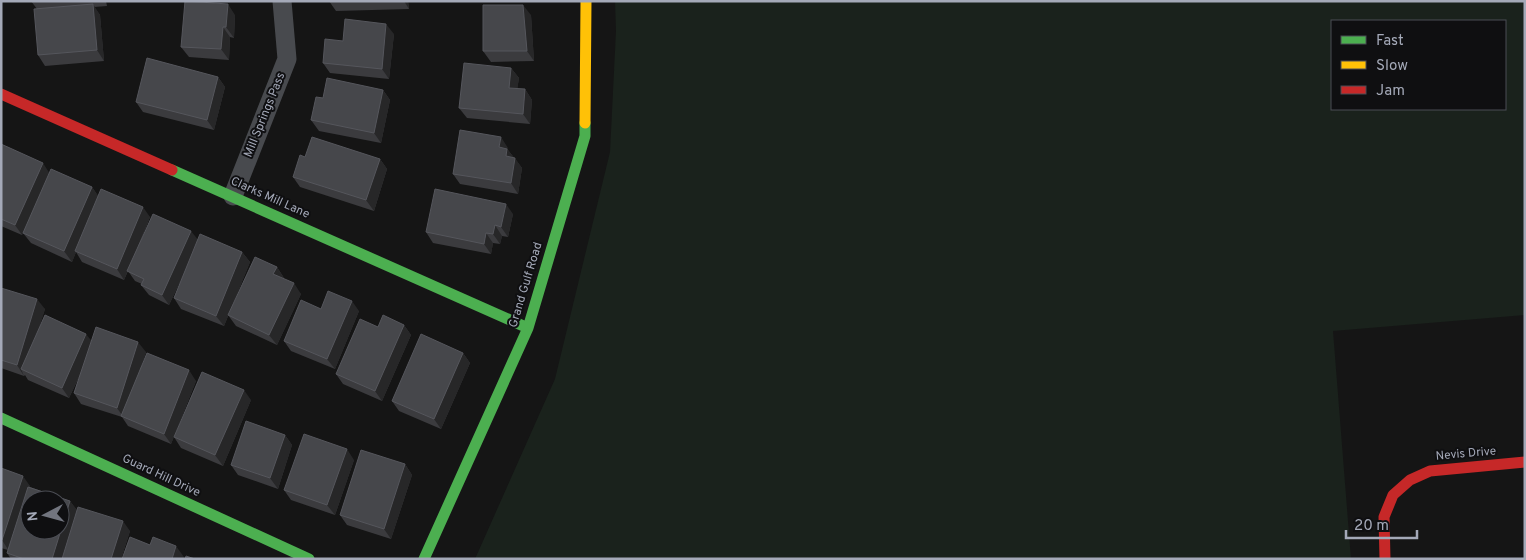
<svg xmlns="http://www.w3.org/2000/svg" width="1526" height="560" font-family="Overpass,sans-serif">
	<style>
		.green { fill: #1a221c; fill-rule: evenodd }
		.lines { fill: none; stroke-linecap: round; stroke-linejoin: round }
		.street { stroke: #484a4e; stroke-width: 19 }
		.fast { stroke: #4caf50; stroke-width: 11 }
		.slow { stroke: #ffc107; stroke-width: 11 }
		.jam { stroke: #c62828; stroke-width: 11 }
		.wall { fill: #3b3b3e }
		.shaded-wall { fill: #272728 }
		.building { fill: #46474b; stroke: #55565c; fill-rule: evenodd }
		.labels { text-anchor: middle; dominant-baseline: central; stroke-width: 4; stroke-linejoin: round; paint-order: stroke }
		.street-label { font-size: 12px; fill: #a4a9b8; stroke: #0f0f11 }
	</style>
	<rect width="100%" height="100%" fill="#151515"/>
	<path class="green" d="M615 1H1525V315L1333 331 1351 559H475L555 379 610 152 616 31ZM1332 21H1505V109H1332Z"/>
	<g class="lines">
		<path class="street" d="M233 196 287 59 282 1"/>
		<path class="fast" d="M172 170 528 328
			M1 418 309 559
			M424 559 528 328 585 136V123"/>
		<path class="slow" d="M585 123 586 1"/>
		<path class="jam" d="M1 94 172 170
			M1385 559 1384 517 1393 495 1410 480 1430 471 1525 462"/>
	</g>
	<path class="wall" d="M31 1H106L107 6 94 7 100 15 104 61 45 66 38 55 37 9Z
		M329 1H408L409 9 336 11Z
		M235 15 234 38 230 37 229 60 189 57 181 47Z
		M531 15 534 61 491 62 483 51Z
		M394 34 389 79 330 73 323 63Z
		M511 68 519 78 517 89H525L532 100 530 124 467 118 459 108Z
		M218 77 225 87 214 130 143 112 136 102Z
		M383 90 390 100 381 143 319 131 311 120 323 98Z
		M1 144 49 173 92 187 98 196 150 217 137 250 198 240 242 252 250 262 224 326 181 309 174 298 186 269 169 305 149 295 141 285 142 284 135 281 128 271 124 280 82 262 76 252 72 262 31 243 23 233 26 226 22 235 1 226Z
		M508 148V150L522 168 518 194 460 184 453 174Z
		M305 157 380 159 387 169 374 211 300 187 293 177Z
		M513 214 508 237 502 236 500 244 493 243 491 254 433 243 426 232Z
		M277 267 284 278V279L301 294 277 345 236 326 228 315Z
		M1 288 45 309 39 327 91 341 146 352 141 366 196 381 171 444 128 426 122 417 81 404 74 393 80 375 69 398 28 380 25 375 24 376 1 368Z
		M321 309 359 311 335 369 291 351 284 341Z
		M404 325 411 335 382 401 343 384 336 374 378 327Z
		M463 353 470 363 441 429 399 411 392 401Z
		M251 400 223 466 181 448 174 437Z
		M285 435 292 445 278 489 238 475 231 465Z
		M354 460 335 515 291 500 284 490Z
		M405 464 412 475 391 539 347 525 340 515Z
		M1 468 30 486V487L70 501 77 511 130 531 121 559H11L7 553 8 550 1 548Z"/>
	<path class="shaded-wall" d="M404 1H408L409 9Z
		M93 4 100 15 104 61 97 50Z
		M228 4 235 15 234 38 226 27Z
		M523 5 531 15 534 61 527 51Z
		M386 24 394 34 389 79 382 69Z
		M223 27 230 37 229 60 221 49Z
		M511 68 519 78 516 99 509 88Z
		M218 77 225 87 214 130 207 120Z
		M525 89 532 100 530 124 523 114Z
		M383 90 390 100 381 143 374 133Z
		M501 137 508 148V150L515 159 513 167 499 147Z
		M515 158 522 168 518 194 511 183Z
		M380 159 387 169 374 211 366 200Z
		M43 163 50 174 22 235 15 225Z
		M92 187 99 197 72 262 64 251Z
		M506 204 513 214 508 237 501 227Z
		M143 207 150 217 124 280 117 269Z
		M495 225 502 236 500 244 493 234Z
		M191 231 199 241 169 305 162 295Z
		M486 233 493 243 491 254 484 244Z
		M242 252 250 262 224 326 216 316Z
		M277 267 284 278 281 285 273 274Z
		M294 283 301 294 277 345 269 335Z
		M37 299 45 309 26 371 21 369 24 376 17 365Z
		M352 301 359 311 335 369 327 359Z
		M404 325 411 335 382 401 375 391Z
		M86 334 94 344 69 398 62 388Z
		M138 342 146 352 124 418 117 408Z
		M463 353 470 363 441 429 434 419Z
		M189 370 196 381 171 444 164 434Z
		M244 390 251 400 223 466 215 455Z
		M285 435 292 445 278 489 270 478Z
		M347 449 354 460 335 515 327 505Z
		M405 464 412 475 391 539 384 529Z
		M23 476 30 486 9 551 2 540Z
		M70 501 78 511 63 559H52Z
		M123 521 130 531 121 559H111Z
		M176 546 184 557 183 559H172Z"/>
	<path class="building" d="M185 1 228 4 226 27H223L221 49 181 47Z
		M93 4 97 50 38 55 34 9Z
		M483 5H523L527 51H483Z
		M345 19 386 24 382 69 323 63 325 39 343 41Z
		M147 58 218 77 207 120 136 102Z
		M464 63 511 68 509 88 525 89 523 114 459 108Z
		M327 78 383 90 374 133 311 120 316 97 323 98Z
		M460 130 501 137 499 147 507 149 506 156 515 158 511 183 453 174Z
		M312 137 380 159 366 200 293 177 300 155 305 157Z
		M1 144 43 163 15 225 1 219Z
		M51 169 92 187 64 251 23 233Z
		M101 189 143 207 117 269 75 251Z
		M435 189 506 204 501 227 495 225 493 234 486 233 484 244 426 232Z
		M153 214 191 231 162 295 141 285 144 279 127 271Z
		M200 234 242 252 216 316 174 298Z
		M255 257 277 267 273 274 294 283 269 335 228 315Z
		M1 288 37 299 17 365 1 360Z
		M328 291 352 301 327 359 284 341 301 300 321 309Z
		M45 315 86 334 62 388 21 369Z
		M383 315 404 325 375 391 336 374 360 319 378 327Z
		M96 327 138 342 117 408 74 393Z
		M421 334 463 353 434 419 392 401Z
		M147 353 189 370 164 434 121 416Z
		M202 372 244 390 215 455 174 437Z
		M246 421 285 435 270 478 231 465Z
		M304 434 347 449 327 505 284 490Z
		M361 450 405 464 384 529 340 515Z
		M1 468 23 476 2 540H1Z
		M28 487 70 501 52 559H24L7 553ZM30 500H60V530H30Z
		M78 507 123 521 111 559H62Z
		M130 537 150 545 153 537 176 546 172 559H122Z
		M186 556 195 559H185Z"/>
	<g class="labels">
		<g class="street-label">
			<text transform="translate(265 115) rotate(-68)">Mill Springs Pass</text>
			<text transform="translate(270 198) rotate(24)">Clarks Mill Lane</text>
			<text transform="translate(526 285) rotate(-73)">Grand Gulf Road</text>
			<text transform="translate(1466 454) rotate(-5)">Nevis Drive</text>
			<text transform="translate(161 476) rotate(25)">Guard Hill Drive</text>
		</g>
	</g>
	<rect width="1526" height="560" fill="none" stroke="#a4a9b8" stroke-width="5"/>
	<rect x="1331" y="20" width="175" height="90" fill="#0f0f11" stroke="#4b4d54"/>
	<rect x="1341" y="36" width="25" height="8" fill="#4caf50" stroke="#4b4d54"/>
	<text x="1376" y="45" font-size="15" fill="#a4a9b8">Fast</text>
	<rect x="1341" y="61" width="25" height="8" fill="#ffc107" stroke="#4b4d54"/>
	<text x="1376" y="70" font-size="15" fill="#a4a9b8">Slow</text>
	<rect x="1341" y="86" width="25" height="8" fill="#c62828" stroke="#4b4d54"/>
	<text x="1376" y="95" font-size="15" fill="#a4a9b8">Jam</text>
	<g transform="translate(45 515) rotate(264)"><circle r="24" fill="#0f0f11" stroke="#4b4d54"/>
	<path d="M0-4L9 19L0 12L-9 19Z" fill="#72757f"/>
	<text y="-8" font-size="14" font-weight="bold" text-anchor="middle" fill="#a4a9b8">N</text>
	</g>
	<path d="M1346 530v8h71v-8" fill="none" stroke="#a4a9b8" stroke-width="2.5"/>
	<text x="1354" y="530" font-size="15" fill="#a4a9b8" stroke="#0f0f11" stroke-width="4" paint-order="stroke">20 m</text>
</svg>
